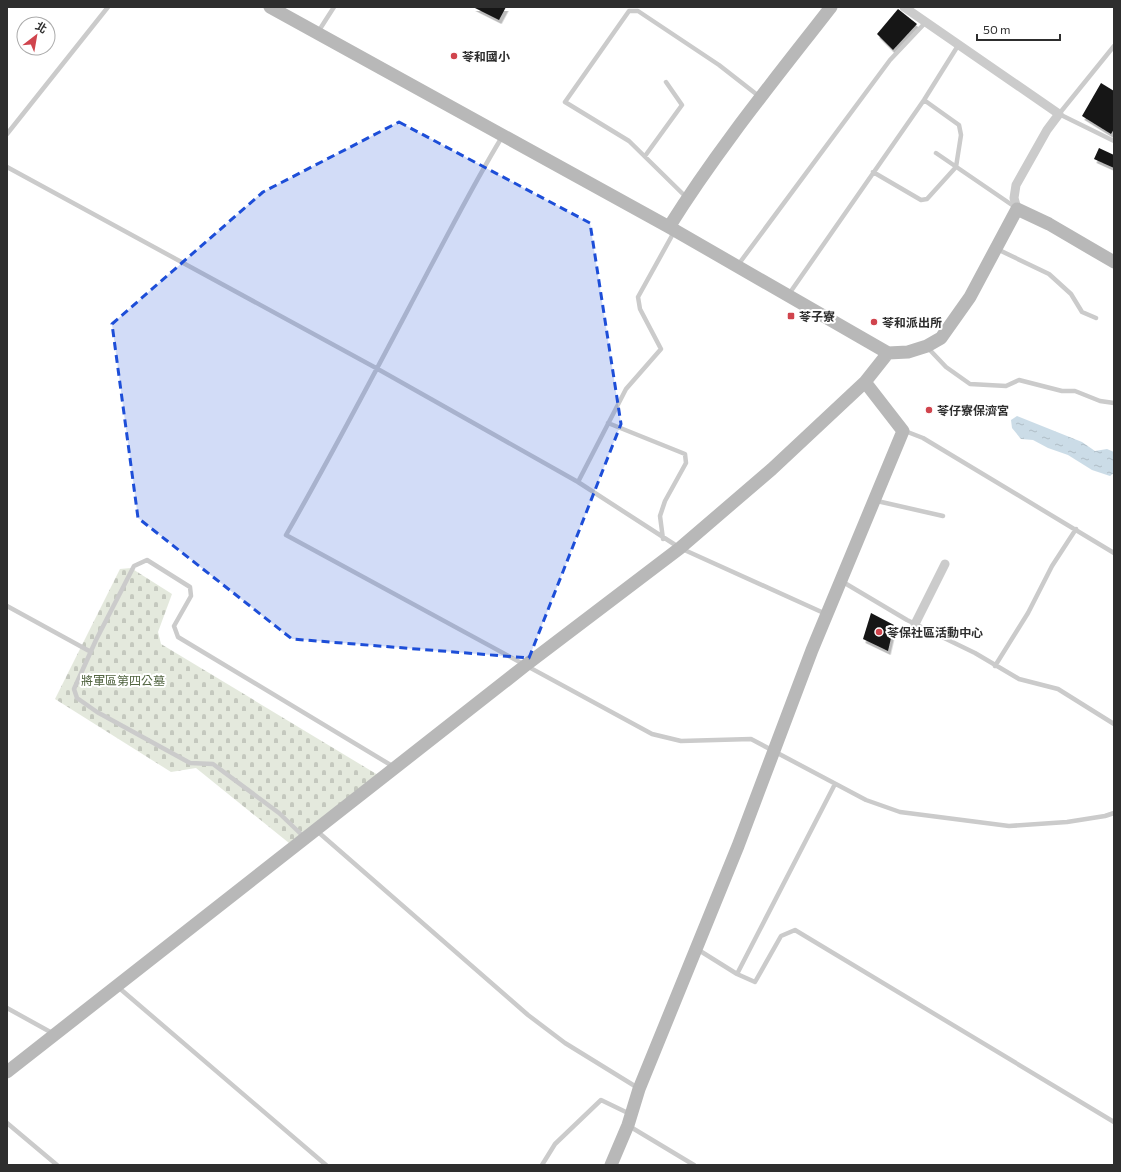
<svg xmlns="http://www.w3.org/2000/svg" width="1121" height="1172" font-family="Commissioner,'Noto Sans TC',sans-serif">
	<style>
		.cemetery { fill: url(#cemetery-stones) }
		.water { fill: url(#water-ripples) }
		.building { fill: #151515; filter: url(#shadow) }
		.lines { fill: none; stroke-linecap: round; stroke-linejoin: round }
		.lane { stroke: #cbcbcb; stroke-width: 4.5 }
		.street { stroke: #cbcbcb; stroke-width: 9 }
		.secondary { stroke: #b8b8b8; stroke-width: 13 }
		.marked { fill: #1d4ed8; fill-opacity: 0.2; stroke: #1d4ed8; stroke-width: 3; stroke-dasharray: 8 5; stroke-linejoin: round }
		.poi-dot { fill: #d0444d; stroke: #fff; stroke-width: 1.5 }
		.labels { text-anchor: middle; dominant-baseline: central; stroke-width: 4; stroke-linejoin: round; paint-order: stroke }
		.poi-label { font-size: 12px; font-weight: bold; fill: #2e2e2e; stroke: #fff; text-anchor: start }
		.park-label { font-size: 12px; fill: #516440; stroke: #fff }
	</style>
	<defs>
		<pattern id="cemetery-stones" width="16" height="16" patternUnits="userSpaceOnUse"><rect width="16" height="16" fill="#e4e9dd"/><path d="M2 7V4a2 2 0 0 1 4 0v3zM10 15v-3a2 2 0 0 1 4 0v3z" fill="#c4c8be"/></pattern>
		<pattern id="water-ripples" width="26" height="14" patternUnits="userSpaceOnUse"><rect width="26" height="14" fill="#cbdce7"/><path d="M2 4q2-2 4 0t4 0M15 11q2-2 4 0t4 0" fill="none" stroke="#afbdc6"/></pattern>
		<filter id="shadow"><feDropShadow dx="2.5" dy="4" stdDeviation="0" flood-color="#0004"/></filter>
	</defs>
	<rect width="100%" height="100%" fill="#fff"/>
	<path class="cemetery" d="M131 568 172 594 158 632 161 644 378 775 289 843 196 768 171 772 55 699 120 569Z"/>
	<path class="water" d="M1017 416 1082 442 1095 451 1107 449 1114 452V473L1110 476 1092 470 1068 455 1048 448 1033 440 1021 439 1012 428 1011 420Z"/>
	<path class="building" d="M473 7H506L499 20Z
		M898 9 917 24 893 50 877 34Z
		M1101 83 1114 91V129L1111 134 1082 116Z
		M1099 148 1114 155V168L1094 159Z
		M871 613 894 625 888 651 863 639Z"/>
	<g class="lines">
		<path class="lane" d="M318 32 334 7
			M1114 46 1059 114 1114 141
			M7 134 108 7
			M502 137C477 178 455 221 432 264 384 355 337 446 286 535L652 734 681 741 751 739 866 800 900 812 1009 826 1067 822 1105 816 1114 813
			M936 153 1015 207
			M645 156 682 105 666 82
			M7 167 376 368 578 482 680 548 826 614
			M873 172 921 200 927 199 956 167 961 135 959 125 924 100
			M686 197 629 141 565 102 629 11H638L719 65 760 97
			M997 249 1049 274 1071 294 1082 312 1096 318
			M738 265 890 60 925 23
			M789 294 924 100 959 44
			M928 348 946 367 970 384 1006 386 1019 380 1062 391H1075L1100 401 1114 403
			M608 423 685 454 686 463 665 501 660 516 663 539
			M905 431 923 438 1114 553
			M578 482 626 389 661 349 640 309 638 297 674 232
			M877 501 943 516
			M843 582 907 620 975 653 1019 679 1058 689 1114 724
			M7 606 91 652
			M995 666 1028 613 1052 566 1076 529
			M317 831 528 1015 565 1043 638 1088
			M304 837 279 813 213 764 190 763 97 712 77 698 74 689 96 640 134 566 147 560 190 587 191 596 174 626 178 637 394 767
			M697 949 737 974 755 982 781 936 795 930 1114 1122
			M737 974 835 784
			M118 987 326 1165
			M7 1008 54 1034
			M7 1123 57 1165
			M629 1126 694 1165
			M542 1165 555 1144 601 1100 630 1114"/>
		<path class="street" d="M904 7 1059 114 1047 130 1016 185 1014 198 1017 209
			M915 624 945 564"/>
		<path class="secondary" d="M270 7 669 227 888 353 908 352 927 346 941 338 970 297 1017 209 1049 224 1114 262
			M669 227C717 150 775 79 831 7
			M7 1072 526 665 680 548 772 469 865 382 888 353
			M611 1165 628 1125 639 1089 738 846 812 650 903 431 865 382"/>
	</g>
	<path class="marked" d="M399 122 590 223 621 424 529 658 292 639 138 518 112 324 263 192Z"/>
	<g class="poi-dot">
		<circle cx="454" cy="56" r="4"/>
		<rect x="787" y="312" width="8" height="8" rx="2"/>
		<circle cx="874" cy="322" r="4"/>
		<circle cx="929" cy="410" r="4"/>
		<circle cx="879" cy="632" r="4"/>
	</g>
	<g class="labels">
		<g class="poi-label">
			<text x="462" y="56">苓和國小</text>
			<text x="799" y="316">苓子寮</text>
			<text x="882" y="322">苓和派出所</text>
			<text x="937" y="410">苓仔寮保濟宮</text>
			<text x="887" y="632">苓保社區活動中心</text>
		</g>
		<g class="park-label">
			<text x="123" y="680">將軍區第四公墓</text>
		</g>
	</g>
	<rect width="1121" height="1172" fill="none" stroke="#2e2e2e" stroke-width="16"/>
	<g transform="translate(36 36) rotate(31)"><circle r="19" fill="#ffffff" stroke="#ababab"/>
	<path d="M0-3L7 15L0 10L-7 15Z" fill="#d0444d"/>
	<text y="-6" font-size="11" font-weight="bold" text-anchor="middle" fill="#2e2e2e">北</text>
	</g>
	<path d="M977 34v6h83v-6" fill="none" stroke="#2e2e2e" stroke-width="2"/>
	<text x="983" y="34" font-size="12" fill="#2e2e2e" stroke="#ffffff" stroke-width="3" paint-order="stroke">50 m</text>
</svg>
